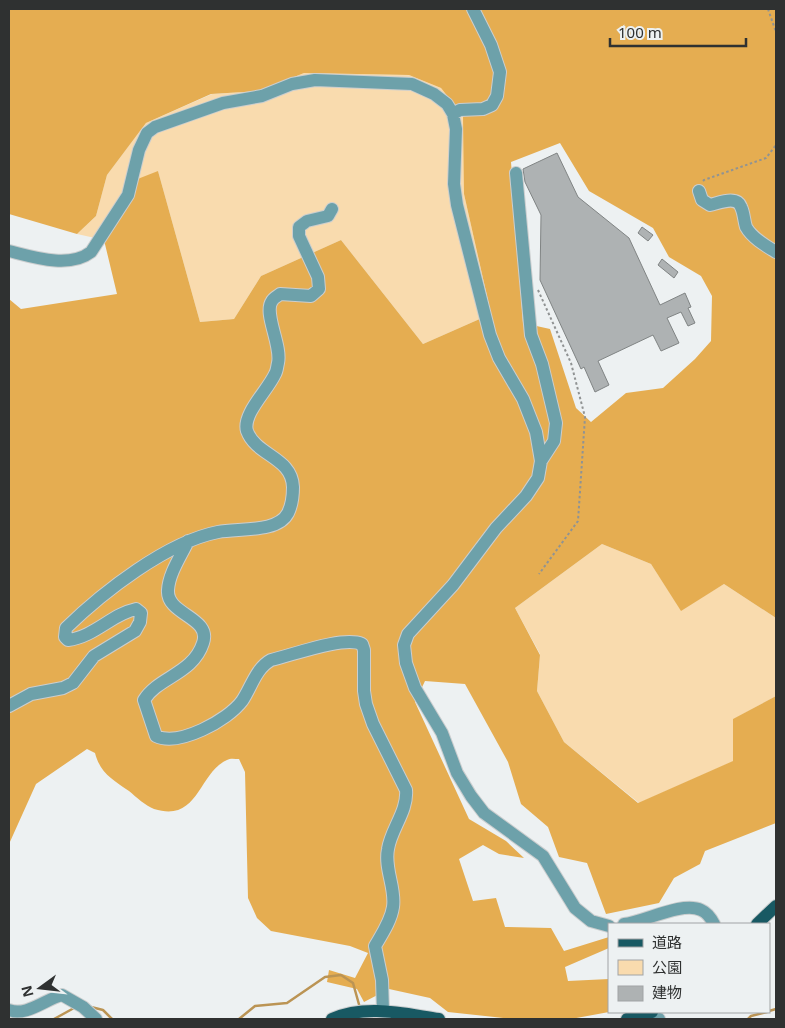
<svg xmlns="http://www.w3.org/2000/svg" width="785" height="1028" font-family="'Noto Sans','Noto Sans JP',sans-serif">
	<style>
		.green { fill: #f9dbae }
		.forest { fill: #e5ad51; fill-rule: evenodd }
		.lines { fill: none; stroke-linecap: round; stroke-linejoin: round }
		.stream { stroke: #bb9454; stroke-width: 2.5 }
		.building { fill: #aeb2b3; stroke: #808484 }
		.minor-casing { stroke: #cbcecf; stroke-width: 14 }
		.major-casing { stroke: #cbcecf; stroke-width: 14 }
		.path { stroke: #909393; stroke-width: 2; stroke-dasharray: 2.5 2.5; stroke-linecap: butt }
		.minor { stroke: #6da1aa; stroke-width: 12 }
		.major { stroke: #185963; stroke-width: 12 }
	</style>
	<rect width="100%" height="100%" fill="#edf1f2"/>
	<path class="green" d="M304 73 409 75 441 88 464 116V194L491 314 423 344 341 240 261 276 234 319 200 322 158 171 104 240 77 234 96 216 107 175 146 123 212 94 260 91Z
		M602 544 651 564 681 610 724 584 776 618V696L734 719V761L639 803 564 742 537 691 540 654 515 608Z"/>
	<path class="forest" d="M9 9H776V618L724 584 681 611 651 564 602 544 515 608 540 655 537 691 564 742 638 803 733 761V719L776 696V823L705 851 700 864 674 878 659 903 606 914 587 863 559 857 548 827 521 804 508 762 465 684 425 681 415 702 469 819 506 841 524 858 499 854 483 845 459 859 473 901 496 898 505 927 551 928 564 951 609 937V948L565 967 568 981 609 979V1012L571 1019H513L448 1012 430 998 389 989 364 1002 357 989 327 982 329 970 355 978 368 953 350 946 271 931 257 918 248 898 245 772 239 759C235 759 230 758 227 760 198 773 199 823 154 809 146 806 136 797 129 791 113 780 100 773 95 753L87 749 36 784 9 844V299L21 309 117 294 104 240 130 182 158 171 200 322 234 319 261 276 341 240 423 344 491 314 464 194 463 116 441 88 409 75 304 73 260 91 211 94 146 123 107 175 96 216 77 234 9 214ZM560 143 589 191 653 228 669 257 701 276 712 296 711 341 695 359 663 388 626 393 591 422 576 408 550 329 523 323 511 162Z"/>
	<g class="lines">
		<path class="stream" d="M91 1007 103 1010 112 1019
			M769 1011 776 1009
			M54 1019 74 1008
			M239 1019 255 1006 287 1003 325 977 341 975 353 983 360 1008
			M748 1019 751 1016 767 1012"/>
	</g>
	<path class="building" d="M557 153 578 197 629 238 660 305 685 293 691 307 688 308 695 323 688 326 681 312 667 318 679 343 661 351 653 335 598 361 609 385 595 392 584 367 581 369 540 280 541 215 525 182 523 169Z
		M642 227 653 235 648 241 638 233Z
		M662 259 678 272 674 278 658 265Z"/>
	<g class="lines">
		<g class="minor-casing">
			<path id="minor" d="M453 114 460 110 483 109 492 105 497 96 500 72 491 45 473 9
				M516 173 531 335 542 364 556 423 554 441 541 461 538 478 526 496 496 528 453 585 408 634 404 645 406 663 415 688 442 733 457 773 471 796 484 813 543 856 575 908 591 921 609 926
				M699 191 702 200 710 205C719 203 737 195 741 207 744 213 744 221 746 227 752 238 766 246 776 252
				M9 251C33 257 69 269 91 252L128 195 139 150 147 133 155 127 223 103 262 96 292 84 315 80 412 84 434 94 447 104 453 114 456 129 454 184 457 205 490 335 499 358 523 399 536 432 541 461
				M188 541C181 556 169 573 168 590 166 615 212 617 203 643 193 674 158 677 144 700L156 736C179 747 228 720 242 701 251 688 256 668 271 660 293 655 342 636 362 644L364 650V691L366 704 373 724 406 790C408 811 391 829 388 849 384 869 396 888 393 907 391 921 382 934 375 946L382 980 383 1011
				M9 706 31 694 63 688 73 683 94 656 135 631 140 622 141 613 136 609C112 614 94 637 68 640L65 637 66 628C103 592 167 542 218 532 239 528 278 533 288 513 292 505 293 495 293 487 292 457 256 456 247 431 242 414 268 390 275 374 277 371 277 367 278 363 282 345 263 313 272 301 273 298 278 296 280 294L311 296 319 289 318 277 299 236V227L307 221 328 216 332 209
				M624 924C644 922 682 901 701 910 708 913 711 918 714 924
				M9 1010C26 1017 46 999 62 995L83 1007 96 1019
				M642 1016 659 1019"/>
		</g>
		<g class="major-casing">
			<path id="major" d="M757 924 776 906
				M332 1019C367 1004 404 1014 439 1019
				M627 1019 642 1016 652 1012"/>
		</g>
		<path class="path" d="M768 9 776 32
			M703 181 704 180 766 158 776 145
			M538 290 571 363 585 417 578 521 539 574"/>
		<use href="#minor" class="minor"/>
		<use href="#major" class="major"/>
	</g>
	<rect width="785" height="1028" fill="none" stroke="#2f3131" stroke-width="20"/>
	<rect x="608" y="923" width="162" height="90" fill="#edf1f2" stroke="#a1a4a5"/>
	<rect x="618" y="939" width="25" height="8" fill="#185963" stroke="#a1a4a5"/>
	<text x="652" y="948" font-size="15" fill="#2f3131">道路</text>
	<rect x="618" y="960" width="25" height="15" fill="#f9dbae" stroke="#a1a4a5"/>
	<text x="652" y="973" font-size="15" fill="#2f3131">公園</text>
	<rect x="618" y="986" width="25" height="15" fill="#aeb2b3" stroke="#a1a4a5"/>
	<text x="652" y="998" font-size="15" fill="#2f3131">建物</text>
	<g transform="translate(40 988) rotate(255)" stroke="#edf1f2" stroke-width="4" paint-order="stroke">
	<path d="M0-4L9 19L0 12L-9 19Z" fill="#2f3131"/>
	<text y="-8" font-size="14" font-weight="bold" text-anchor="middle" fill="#2f3131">N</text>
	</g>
	<path d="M610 38v8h136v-8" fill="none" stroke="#2f3131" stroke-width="2.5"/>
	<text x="618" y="38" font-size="15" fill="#2f3131" stroke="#edf1f2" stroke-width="4" paint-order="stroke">100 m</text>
</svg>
